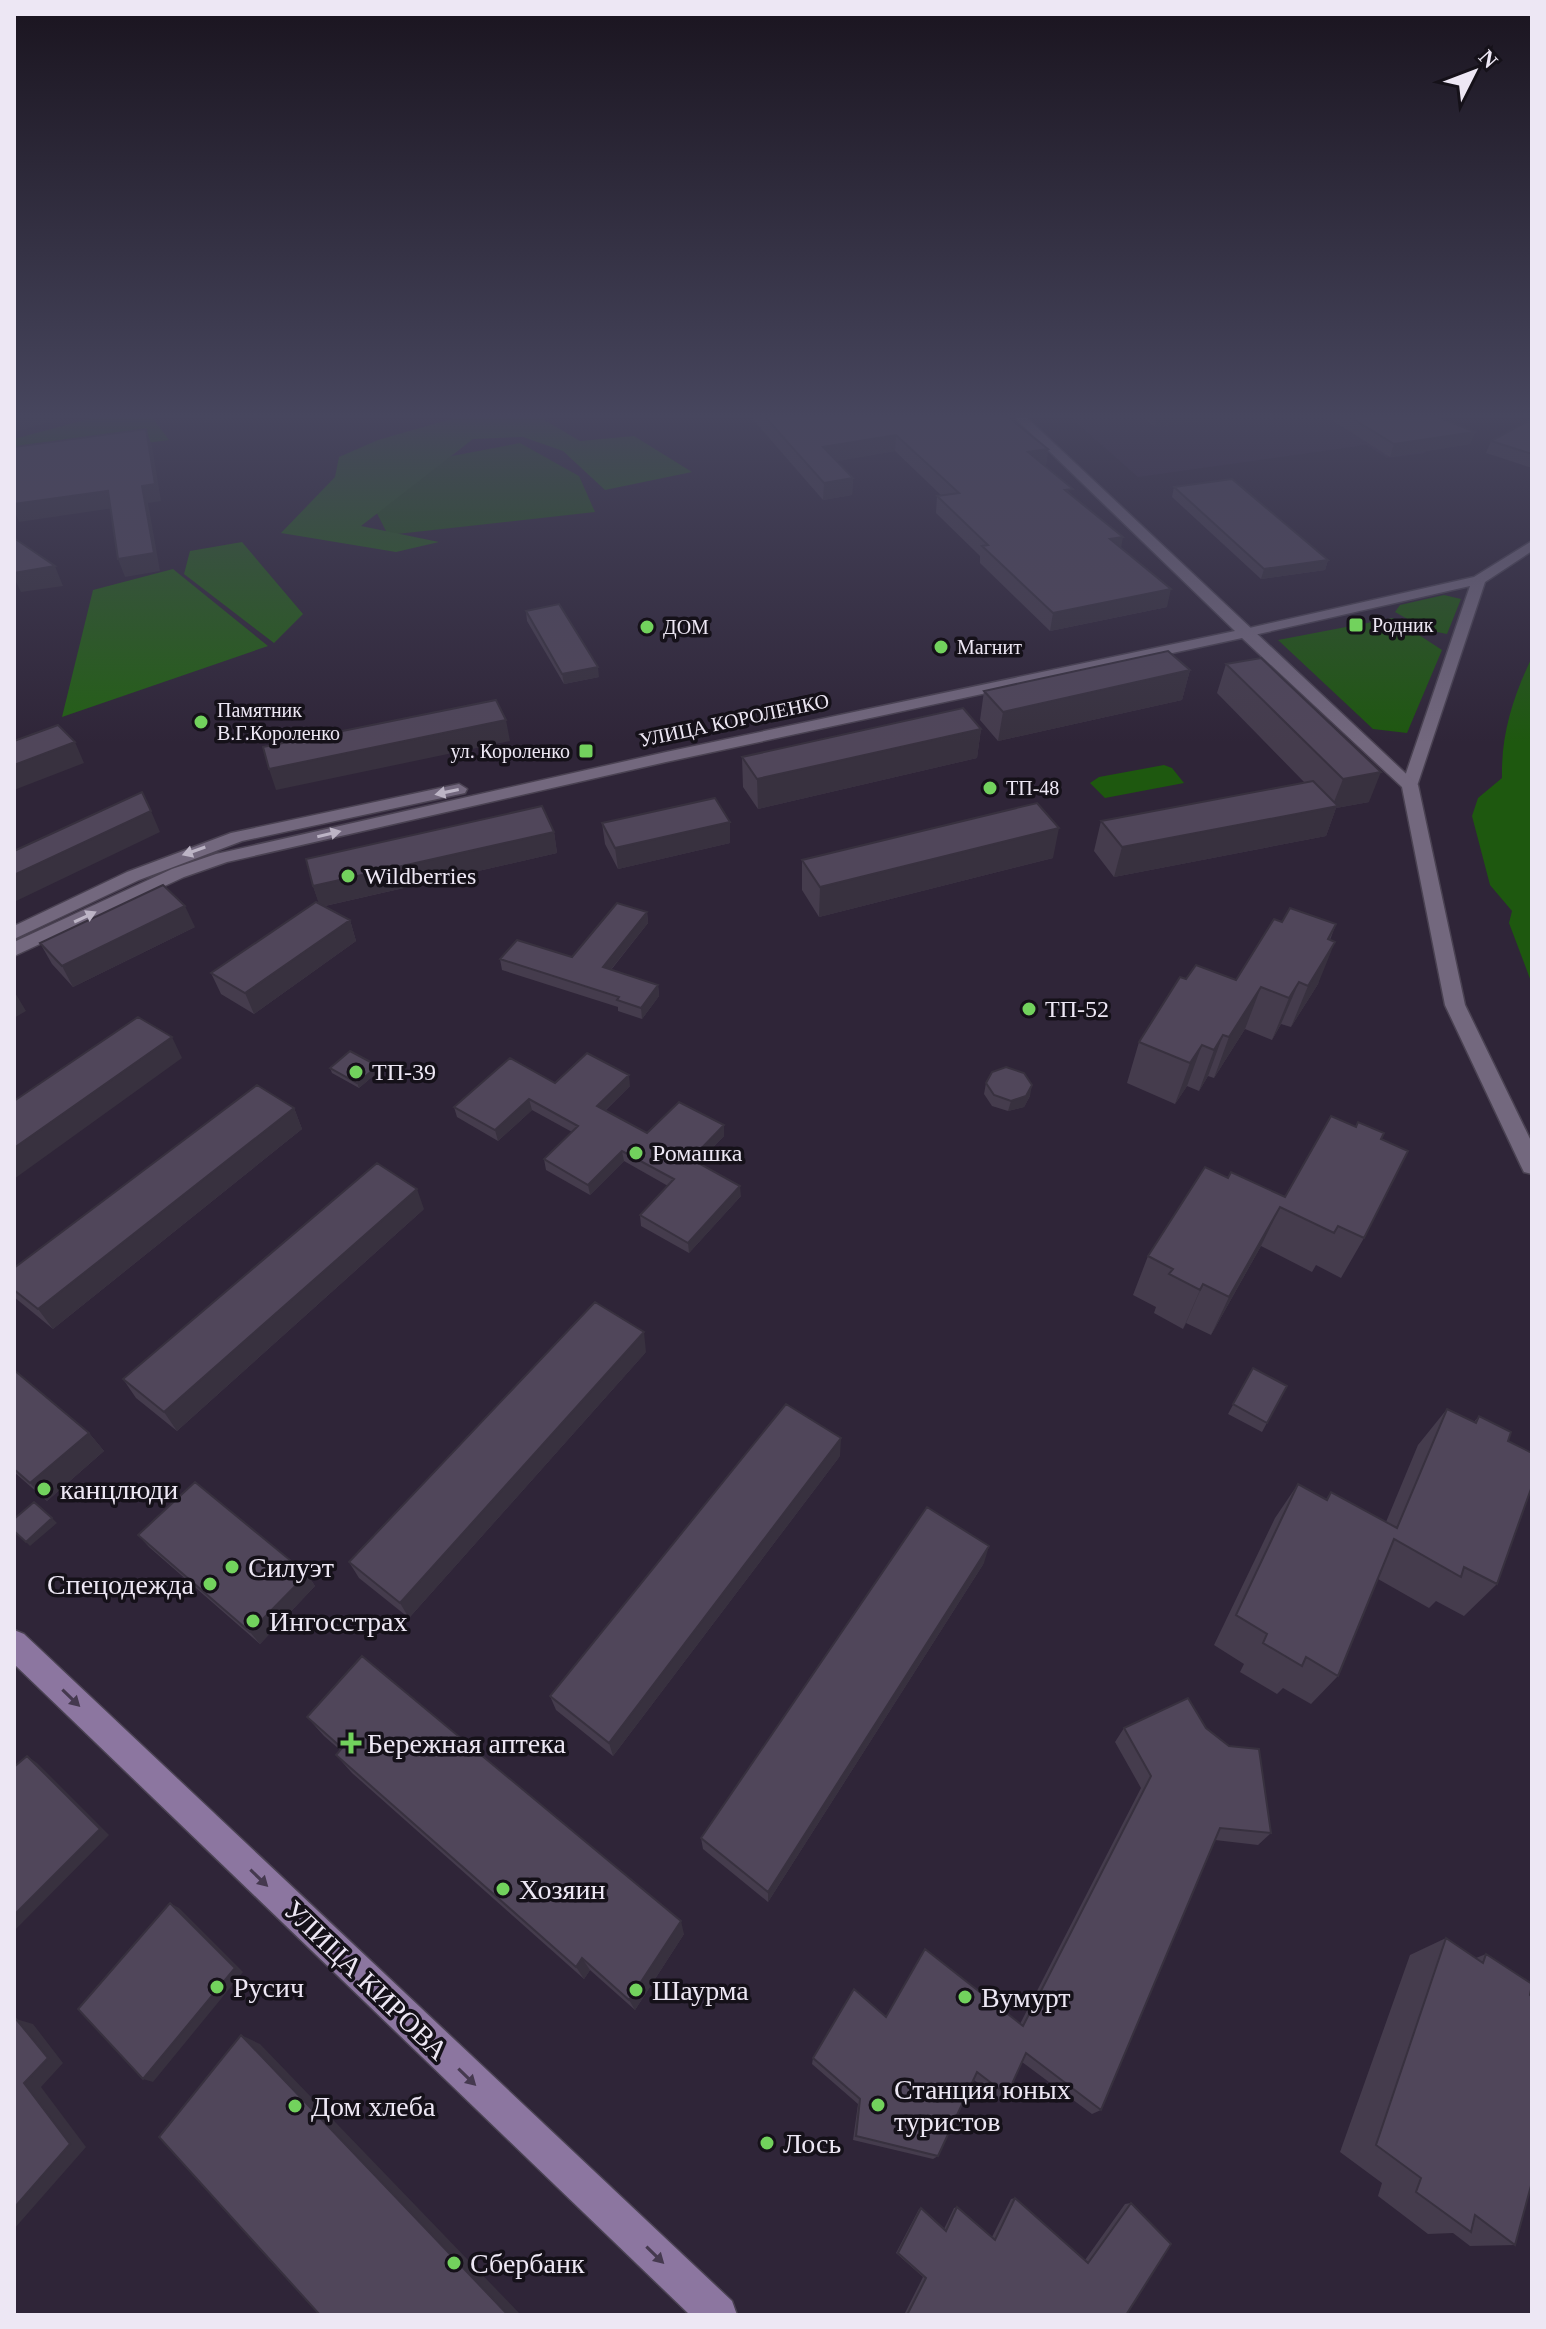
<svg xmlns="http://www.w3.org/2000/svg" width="1546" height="2329" font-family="Georgia,serif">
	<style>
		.built { fill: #382b44 }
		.green { fill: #1e580f }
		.forest { fill: #236014 }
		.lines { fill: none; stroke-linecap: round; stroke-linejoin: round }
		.minor-casing { stroke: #4a4252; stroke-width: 3 }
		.tertiary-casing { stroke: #4a4252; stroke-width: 3 }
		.secondary-casing { stroke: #4a4252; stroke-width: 3 }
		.minor { fill: #73687e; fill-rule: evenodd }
		.tertiary { fill: #73687e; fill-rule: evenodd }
		.secondary { fill: #8c76a0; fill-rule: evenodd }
		.wall { fill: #453c4d }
		.shaded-wall { fill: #38313f }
		.building { fill: #50465a; stroke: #38313f; stroke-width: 2 }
		.oneway { fill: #bcb4c5 }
		.oneway2 { fill: #45394f }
		.poi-dot { fill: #72d25d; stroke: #151119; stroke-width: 3 }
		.labels { text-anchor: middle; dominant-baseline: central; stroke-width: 7; stroke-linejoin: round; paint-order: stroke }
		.far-poi-label { font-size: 20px; fill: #ede7f4; stroke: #151119; text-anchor: start }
		.far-street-label { font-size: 20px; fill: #ede7f4; stroke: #151119 }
		.poi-label { font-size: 24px; fill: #ede7f4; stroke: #151119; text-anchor: start }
		.near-poi-label { font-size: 28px; fill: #ede7f4; stroke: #151119; text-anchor: start }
		.near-street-label { font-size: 28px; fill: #ede7f4; stroke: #151119 }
	</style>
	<rect width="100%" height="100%" fill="#2f2538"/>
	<path class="built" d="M1070 417H1355L1426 453 1387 458 1366 445 1138 477Z"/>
	<path class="green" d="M96 417H152L169 440 25 459 14 450V439Z
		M520 443 579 476 595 512 388 535 357 474Z
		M1444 595 1461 599 1447 634 1427 630 1395 612 1400 605Z
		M1393 618 1442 650 1407 733 1373 729 1278 640Z
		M1532 657V984L1509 923 1512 911 1490 885 1472 816 1478 798 1502 778C1501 734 1513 697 1532 657Z
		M1164 765 1172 768 1184 783 1105 798 1090 783 1099 777Z"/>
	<path class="forest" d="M458 417H556L543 419 580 441 634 436 692 472 605 490 563 451 523 437 473 439 361 526 439 542 396 552 281 533 335 477 339 457 378 440Z
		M242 542 303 614 274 643 184 574 190 551Z
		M173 569 268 646 62 717 93 590Z"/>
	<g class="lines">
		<g class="minor-casing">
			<path id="minor" d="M1532 541V551L1485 582 1416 789 1410 790 1402 785 1470 586 1245 637 1238 633 1245 629 1474 577Z"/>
		</g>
		<g class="tertiary-casing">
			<path id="tertiary" d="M1014 417H1026L1418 785 1465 1005 1532 1143V1174L1524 1172 1521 1166 1445 1005 1402 787 1242 638 666 762 227 862 184 877 14 956V942L172 869 216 854 666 752 1235 631Z
				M459 784 467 789 465 793 242 841 139 880 14 939V926L127 872 231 833Z"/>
		</g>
		<g class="secondary-casing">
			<path id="secondary" d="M14 1630 24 1634 732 2301 737 2315H690L14 1664Z"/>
		</g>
		<use href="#minor" class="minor"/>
		<use href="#tertiary" class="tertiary"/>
		<use href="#secondary" class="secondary"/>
	</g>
	<path class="wall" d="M751 417H1008L1048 449 1046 465H1044L1121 548 1167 607 1050 631 980 563V556L936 513 937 496H942L895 451 836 461 853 478 852 495 823 500Z
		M1143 417H1232L1155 427Z
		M1327 417H1438L1475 432 1470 444 1390 457Z
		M1532 419V468L1486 453 1491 441Z
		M1174 487 1328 560 1325 570 1261 579 1172 497Z
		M526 611 599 677 564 684 527 621Z
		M1226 664 1369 802 1336 808 1326 836 1114 877 1094 851 1101 821 1305 783 1217 693Z
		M1190 670 1182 700 998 741 980 720 984 691Z
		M981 729 977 758 758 809 743 787 742 757Z
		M730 822V843L618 869 605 844 602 823Z
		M554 832 557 853 325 906 350 920 356 941 254 1014 221 994 211 973 319 903 313 886Z
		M1053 858 819 917 802 890V860Z
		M647 912 648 923 611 970 658 985 659 996 642 1019 618 1011V1007L502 970 500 959 572 957Z
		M1282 922 1336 924 1330 940 1318 984 1291 1027 1281 1024 1272 1040 1245 1029 1214 1078 1208 1076 1199 1091 1187 1086 1175 1104 1127 1083 1139 1042 1186 979 1236 980Z
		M195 927 73 987 52 964 40 943Z
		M330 1068 379 1071 359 1088 332 1073Z
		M555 1083 630 1086 605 1111 647 1133 724 1125V1136L698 1163 741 1196 689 1253 641 1226 640 1215 668 1186 624 1161 590 1195 546 1170 544 1159 572 1132 532 1110 498 1141 457 1117 454 1107Z
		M986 1083 1030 1096 1024 1107 1008 1111 992 1106 984 1094Z
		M294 1108 302 1129 53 1329 14 1297V1268Z
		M1381 1139 1364 1238 1341 1278 1316 1265 1312 1272 1261 1246 1211 1335 1186 1323 1183 1329 1154 1313 1156 1307 1133 1295 1148 1256 1228 1178 1285 1197Z
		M424 1209 177 1431 136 1398 123 1379Z
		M646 1352 409 1618 359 1578 349 1562Z
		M1253 1368 1287 1386 1262 1432 1228 1414Z
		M14 1370 89 1433 104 1451 47 1501 14 1472Z
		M1447 1409 1474 1422 1479 1416 1508 1441 1497 1584 1464 1616 1436 1601 1429 1608 1378 1579 1338 1676 1311 1704 1283 1688 1277 1694 1240 1672 1244 1664 1214 1645 1275 1518 1298 1484 1326 1499 1331 1492 1386 1522 1418 1445Z
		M840 1456 613 1756 556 1710 550 1696Z
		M138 1535 307 1574 315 1586 260 1644 149 1547Z
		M984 1563 768 1902 703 1849 701 1838Z
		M307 1717 684 1934 635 2010 590 1970 584 1979 352 1773 336 1755 340 1750 324 1736Z
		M1124 1728 1271 1833 1258 1845 1215 1840 1101 2110 1092 2114 1022 2062 1007 2095 1000 2100 974 2080 938 2156 933 2159 853 2140 858 2104 812 2064 813 2058 886 2017 1020 2024 1141 1788 1115 1742Z
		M1446 1938 1476 1958 1486 1954 1530 1995 1515 2245 1470 2246 1453 2233 1428 2234 1378 2196 1382 2183 1340 2152 1410 1955Z
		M1015 2198 1085 2260 1125 2204 1131 2203 1126 2315H904L923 2277 896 2253 919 2209 921 2208 944 2229 954 2208 957 2207 992 2237 1011 2199Z"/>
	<path class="shaded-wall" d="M14 417H68L14 432Z
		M203 417H243L205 422Z
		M1157 417H1232L1155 427Z
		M146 429 152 446 161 501 148 503 160 571 125 577 118 559 142 486Z
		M1475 432 1470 444 1390 457 1394 444Z
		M896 435 895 451 822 464 823 447Z
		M1048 449 1046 465 1026 469 1028 452Z
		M853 478 852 495 823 500 824 483Z
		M108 491 114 508 19 522 14 510V504Z
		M1123 537 1120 554 1110 539Z
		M1328 560 1325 570 1261 579 1264 569Z
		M55 566 63 586 21 592 14 578V573Z
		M1171 589 1167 607 1050 631 1053 613Z
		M598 667 599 677 564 684 562 674Z
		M1190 670 1182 700 998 741 1003 712Z
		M506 720 510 741 276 790 269 769Z
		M981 729 977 758 758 809 757 779Z
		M75 742 84 763 14 790V765Z
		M1381 772 1369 802 1336 808 1326 836 1114 877 1122 847 1332 807 1343 779Z
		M151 811 160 832 14 902V875Z
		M730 822V843L618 869 615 848Z
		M1059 828 1053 858 819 917 820 887Z
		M554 832 557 853 320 907 313 886Z
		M185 906 195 927 73 987 62 966Z
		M647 912 648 923 604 978 603 967Z
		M350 920 356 941 254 1014 245 993Z
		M1335 942 1318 984 1291 1027 1308 986Z
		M1299 982 1281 1024 1272 1040 1289 998Z
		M658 985 659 996 642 1019 641 1008Z
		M1261 987 1245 1029 1214 1078 1229 1037Z
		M14 991 26 1011 14 1018Z
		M1223 1035 1208 1076 1199 1091 1214 1050Z
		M172 1037 182 1058 14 1179V1148Z
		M1202 1045 1187 1086 1175 1104 1190 1063Z
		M378 1066 379 1071 359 1088 357 1083Z
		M629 1075 630 1086 598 1117 597 1106Z
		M1032 1085 1030 1096 1024 1107 1008 1111 1011 1101Z
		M529 1099 532 1110 498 1141 495 1130Z
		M294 1108 302 1129 53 1329 38 1309Z
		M724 1125V1136L692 1169 691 1159Z
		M622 1151 624 1161 590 1195 588 1185Z
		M740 1186 741 1196 689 1253 688 1243Z
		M417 1189 424 1209 177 1431 164 1412Z
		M1280 1207 1261 1246 1211 1335 1229 1297Z
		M1203 1284 1186 1323 1183 1329 1200 1290Z
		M644 1332 646 1352 409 1618 400 1603Z
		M89 1433 104 1451 47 1501 30 1483Z
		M841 1438 840 1456 613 1756 609 1743Z
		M52 1518 57 1523 30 1546 26 1542Z
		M989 1546 984 1563 768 1902V1892Z
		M307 1574 315 1586 260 1644 250 1632Z
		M27 1756 37 1763 109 1835 14 1931V1915Z
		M170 1903 179 1908 243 1972 153 2082 143 2079Z
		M681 1921 684 1934 635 2010 629 2000Z
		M582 1958 590 1970 584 1979 576 1967Z
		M16 2019 33 2024 63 2063 41 2087 86 2147 14 2229V2208L24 2083Z
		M241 2035 260 2044 521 2315H508Z"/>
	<path class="building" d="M765 417H1008L1048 449 1028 452 1073 489 1065 490 1123 537 1110 539 1171 589 1053 613 982 546 988 545 937 496 959 493 896 435 823 447 853 478 824 483Z
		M1350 417H1438L1475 432 1394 444Z
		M1532 419V454L1491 441Z
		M146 429 155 484 142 486 154 553 118 559 108 491 14 504V447Z
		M1232 479 1328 560 1264 569 1174 487Z
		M14 538 55 566 14 573Z
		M559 604 598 667 562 674 526 611Z
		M1168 651 1190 670 1003 712 984 691Z
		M1261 658 1381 772 1343 779 1226 664Z
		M496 700 506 720 269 769 263 747Z
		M963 708 981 729 757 779 742 757Z
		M58 725 75 742 14 765V741Z
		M1313 781 1338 806 1122 847 1101 821Z
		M142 792 151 811 14 875V851Z
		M715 798 730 822 615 848 602 823Z
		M1037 803 1059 828 820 887 802 860Z
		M542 806 554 832 313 886 306 859Z
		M163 885 185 906 62 966 40 943Z
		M316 902 350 920 245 993 211 973Z
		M617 903 647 912 603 967 658 985 641 1008 617 1000 619 997 500 959 517 940 572 957Z
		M1290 908 1336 924 1328 939 1335 942 1308 986 1299 982 1289 998 1261 987 1229 1037 1223 1035 1214 1050 1202 1045 1190 1063 1139 1042 1180 977 1186 979 1196 965 1236 980 1274 919 1282 922Z
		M138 1017 172 1037 14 1148V1101Z
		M350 1051 378 1066 357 1083 330 1068Z
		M587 1053 629 1075 597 1106 647 1133 679 1102 724 1125 691 1159 740 1186 688 1243 640 1215 674 1179 622 1151 588 1185 544 1159 578 1126 529 1099 495 1130 454 1107 510 1058 555 1083Z
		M1006 1067 1024 1073 1032 1085 1026 1096 1011 1101 994 1095 986 1083 992 1072Z
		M257 1085 294 1108 38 1309 14 1290V1268Z
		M1331 1116 1356 1127 1358 1122 1384 1133 1381 1139 1408 1151 1364 1238 1338 1226 1334 1233 1280 1207 1229 1297 1203 1284 1200 1290 1169 1274 1173 1269 1148 1256 1205 1167 1228 1178 1231 1172 1285 1197Z
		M377 1163 417 1189 164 1412 123 1379Z
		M595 1302 644 1332 400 1603 349 1562Z
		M1253 1368 1287 1386 1267 1423 1233 1404Z
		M14 1370 89 1433 30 1483 14 1469Z
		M786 1404 841 1438 609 1743 550 1696Z
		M1447 1409 1476 1423 1479 1416 1511 1432 1508 1441 1532 1453V1486L1497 1584 1464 1567 1461 1577 1394 1539 1338 1676 1306 1657 1302 1666 1263 1643 1267 1634 1236 1615 1298 1484 1327 1500 1331 1492 1397 1528Z
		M195 1482 307 1574 250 1632 138 1535Z
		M34 1502 52 1518 26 1542 14 1531V1519Z
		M927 1507 989 1546 768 1892 701 1838Z
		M362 1656 681 1921 629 2000 582 1958 576 1967 336 1755 342 1748 307 1717Z
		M1188 1698 1206 1728 1229 1746 1259 1749 1271 1833 1220 1828 1101 2110 1026 2053 1007 2095 977 2072 938 2156 856 2136 860 2099 813 2058 854 1989 886 2017 925 1949 1023 2026 1151 1776 1124 1728Z
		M27 1756 100 1829 14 1915V1767Z
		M170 1903 235 1968 143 2079 78 2009Z
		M1446 1938 1483 1963 1486 1954 1532 1984 1530 1995 1532 1997V2182L1515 2245 1475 2215 1471 2232 1416 2192 1421 2178 1376 2145Z
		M16 2019 48 2058 24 2083 70 2144 14 2208V2021Z
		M241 2035 508 2315H320L159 2137Z
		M1015 2198 1088 2263 1131 2203 1171 2244 1126 2315H907L926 2278 898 2253 921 2208 946 2231 957 2207 995 2240Z"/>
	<defs><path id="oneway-solid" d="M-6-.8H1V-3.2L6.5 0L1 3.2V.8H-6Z" transform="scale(2)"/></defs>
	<g class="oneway">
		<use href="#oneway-solid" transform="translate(447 792) rotate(168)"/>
		<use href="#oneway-solid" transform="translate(329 834) rotate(-13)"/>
		<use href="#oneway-solid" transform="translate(194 851) rotate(161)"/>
		<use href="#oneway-solid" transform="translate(85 917) rotate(-25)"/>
	</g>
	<g class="oneway2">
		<use href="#oneway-solid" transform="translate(71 1698) rotate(44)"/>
		<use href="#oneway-solid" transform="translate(259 1878) rotate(44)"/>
		<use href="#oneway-solid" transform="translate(467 2077) rotate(44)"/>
		<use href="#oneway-solid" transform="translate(655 2255) rotate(44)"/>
	</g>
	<linearGradient id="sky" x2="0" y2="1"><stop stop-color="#1a141f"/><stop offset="0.56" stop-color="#47465e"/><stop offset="1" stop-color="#47465e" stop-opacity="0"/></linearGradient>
	<rect width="1546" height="743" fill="url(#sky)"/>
	<g class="poi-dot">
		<rect x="1348" y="617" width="16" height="16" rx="4"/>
		<circle cx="647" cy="627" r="8"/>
		<circle cx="941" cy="647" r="8"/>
		<circle cx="201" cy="722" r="8"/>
		<rect x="578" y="743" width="16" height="16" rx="4"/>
		<circle cx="990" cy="788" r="8"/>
		<circle cx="348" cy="876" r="8"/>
		<circle cx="1029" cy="1009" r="8"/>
		<circle cx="356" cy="1072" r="8"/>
		<circle cx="636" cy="1153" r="8"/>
		<circle cx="44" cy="1489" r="8"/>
		<circle cx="232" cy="1567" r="8"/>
		<circle cx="210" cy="1584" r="8"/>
		<circle cx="253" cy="1621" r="8"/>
		<path d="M347 1731h8v8h8v8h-8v8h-8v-8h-8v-8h8z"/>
		<circle cx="503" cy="1889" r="8"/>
		<circle cx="217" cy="1987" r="8"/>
		<circle cx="636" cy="1990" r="8"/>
		<circle cx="965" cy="1997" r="8"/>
		<circle cx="878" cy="2105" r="8"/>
		<circle cx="295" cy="2106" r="8"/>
		<circle cx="767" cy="2143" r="8"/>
		<circle cx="454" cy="2263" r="8"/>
	</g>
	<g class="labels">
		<g class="far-poi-label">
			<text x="1372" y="625">Родник</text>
			<text x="663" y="627">ДОМ</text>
			<text x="957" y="647">Магнит</text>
			<text x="217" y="710">Памятник<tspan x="217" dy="23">В.Г.Короленко</tspan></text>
			<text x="570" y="751" text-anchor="end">ул. Короленко</text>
			<text x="1006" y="788">ТП-48</text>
		</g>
		<g class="far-street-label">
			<text transform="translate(734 720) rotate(-12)">УЛИЦА КОРОЛЕНКО</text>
		</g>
		<g class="poi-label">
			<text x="364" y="876">Wildberries</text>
			<text x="1045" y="1009">ТП-52</text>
			<text x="372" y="1072">ТП-39</text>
			<text x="652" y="1153">Ромашка</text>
		</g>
		<g class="near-poi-label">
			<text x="60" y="1489">канцлюди</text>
			<text x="248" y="1567">Силуэт</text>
			<text x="194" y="1584" text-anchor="end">Спецодежда</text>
			<text x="269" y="1621">Ингосстрах</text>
			<text x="367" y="1743">Бережная аптека</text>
			<text x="519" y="1889">Хозяин</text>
			<text x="233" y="1987">Русич</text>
			<text x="652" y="1990">Шаурма</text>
			<text x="981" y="1997">Вумурт</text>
			<text x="894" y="2089">Станция юных<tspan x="894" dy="32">туристов</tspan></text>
			<text x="311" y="2106">Дом хлеба</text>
			<text x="783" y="2143">Лось</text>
			<text x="470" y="2263">Сбербанк</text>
		</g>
		<g class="near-street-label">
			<text transform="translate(366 1980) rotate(44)">УЛИЦА КИРОВА</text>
		</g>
	</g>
	<rect width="1546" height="2329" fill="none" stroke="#ede7f4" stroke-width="32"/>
	<g transform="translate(1474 72) rotate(48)" stroke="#151119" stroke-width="6" paint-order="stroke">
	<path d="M0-6L14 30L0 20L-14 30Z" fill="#ede7f4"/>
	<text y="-12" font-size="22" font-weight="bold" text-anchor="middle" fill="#ede7f4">N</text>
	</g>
</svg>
